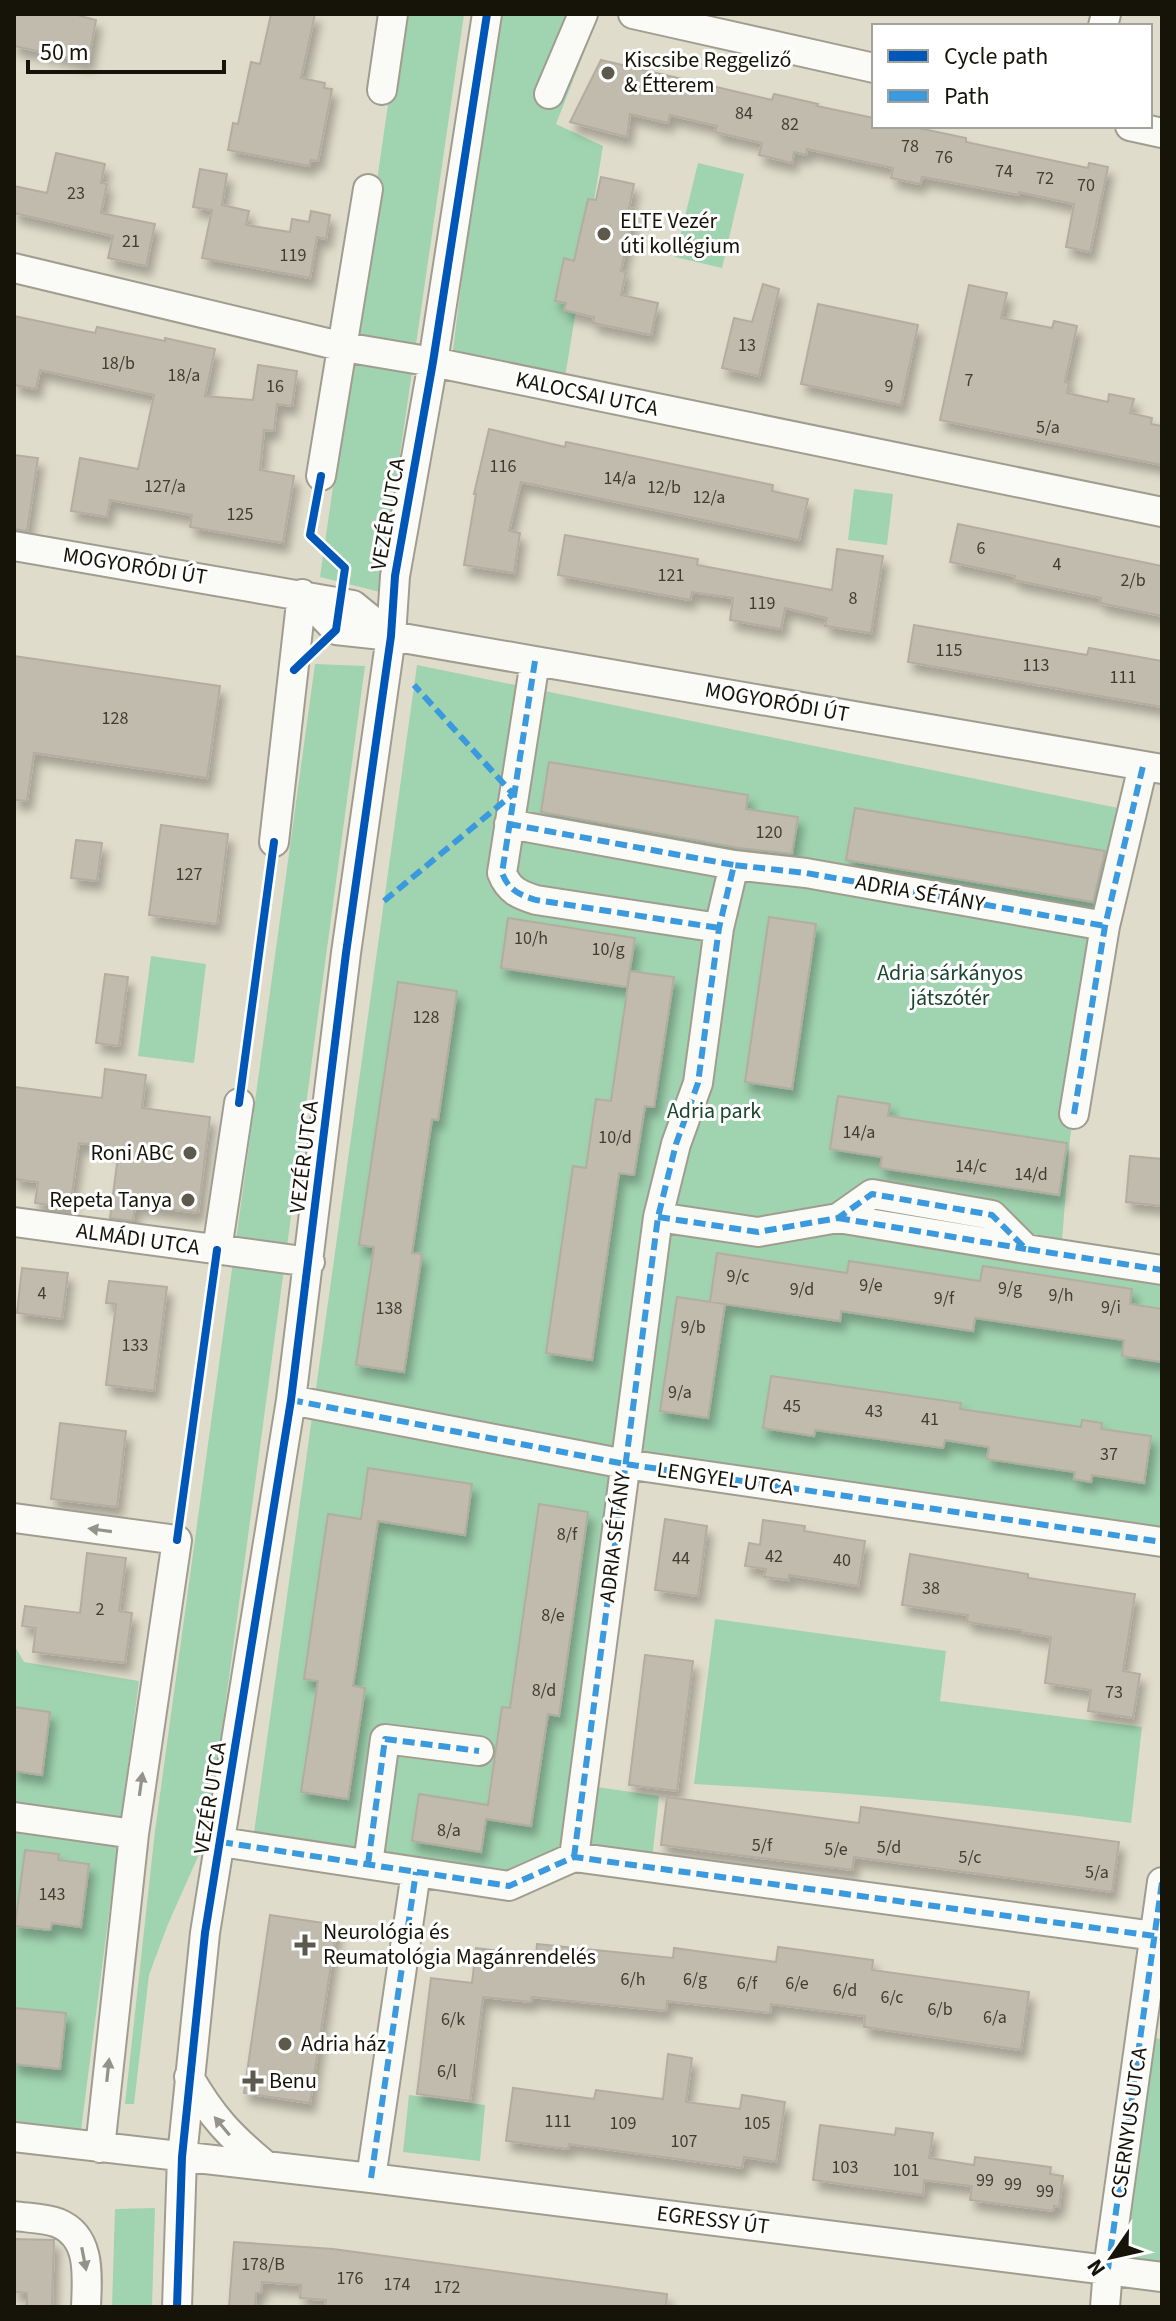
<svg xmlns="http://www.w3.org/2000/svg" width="1176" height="2321" font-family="'Source Sans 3',sans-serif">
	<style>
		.green { fill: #a0d3b0 }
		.building { fill: #c1bbae; stroke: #b2ada1; stroke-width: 2; filter: url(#shadow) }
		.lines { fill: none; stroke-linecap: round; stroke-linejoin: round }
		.minor-casing { stroke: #a09d90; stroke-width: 32 }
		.minor { stroke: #fafaf7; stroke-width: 28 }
		.quiet { stroke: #3b9add; stroke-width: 6; stroke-dasharray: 12 6; stroke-linecap: butt }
		.cycleway-casing { stroke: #fff; stroke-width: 13 }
		.cycleway { stroke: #0057b8; stroke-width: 8 }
		.oneway { fill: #93928b }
		.poi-dot { fill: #5d594c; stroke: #fff; stroke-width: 3 }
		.labels { text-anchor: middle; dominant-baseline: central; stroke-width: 6; stroke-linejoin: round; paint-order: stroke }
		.number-label { font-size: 18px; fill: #413d32 }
		.poi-label { font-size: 22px; fill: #161308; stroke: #fff; text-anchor: start }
		.street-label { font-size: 22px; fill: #161308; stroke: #fff }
		.park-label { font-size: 22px; fill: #1a4630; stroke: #fff }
	</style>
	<defs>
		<filter id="shadow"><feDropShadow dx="5" dy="9" stdDeviation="4" flood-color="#0004"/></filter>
	</defs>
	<rect width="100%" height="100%" fill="#e0dccb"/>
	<path class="green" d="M401 14H464L380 592 320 577Z
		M495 14H599L556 124 603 146 565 377 453 350Z
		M698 163 744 174 722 268 675 257Z
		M854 489 893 494 887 545 848 540Z
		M315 664 365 666 208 1834 168 1924 149 1975 134 2104H125L155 1831Z
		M417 665 1133 811 1105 926 1070 1138 1061 1254 1162 1270V1542L625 1464 583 1785 659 1796 651 1869 574 1857 509 1886 252 1847Z
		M151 956 206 964 194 1063 138 1056Z
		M715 1619 946 1651 940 1701 1142 1727 1131 1823C986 1803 840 1792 694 1784Z
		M14 1645 24 1662 139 1681 81 2130 14 2121Z
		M1141 2036 1162 2039V2277L1108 2269Z
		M409 2095 485 2105 480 2161 403 2152Z
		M155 2208 152 2307H112L115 2209Z"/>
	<path class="building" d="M14 14H80V16L96 20 88 62 14 46Z
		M271 14H315L301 78 325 83 324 88 332 89 318 161 311 160 309 166 228 150 233 123 238 124 251 62 260 64Z
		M601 60 772 100 774 94 818 104 817 106 874 118V126H909L966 138V142L1088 168 1089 163 1108 167 1090 252 1066 247 1074 204 1019 192V195L922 177 920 184 891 178 893 168 807 149 806 155 794 152 792 163 759 155 762 143 715 132 717 126 670 115 668 123 630 114 627 137 570 122Z
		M56 153 105 164 101 183 107 184 101 213 155 224 146 266 108 258 113 236 14 213V186L47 193Z
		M200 169 227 174 222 205 249 211 246 225 290 232 292 219 309 222 311 211 330 215 326 239 317 237 310 278 202 258 212 210 193 207Z
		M601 177 634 184 629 208 634 209 621 271 626 272 621 295 658 303 651 335 593 323 594 317 564 310 566 303 555 301 564 258 574 261 588 199 596 200Z
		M763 284 779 289 759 376 722 368 734 318 752 322Z
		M969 285 1007 293 1001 318 1052 328 1054 321 1077 326 1065 382 1069 383 1067 393 1108 402 1109 394 1134 399 1130 413 1152 418 1151 424 1162 426V465L940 420Z
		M818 304 918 325 901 405 801 384Z
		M14 316 95 333 97 327 165 341V338L215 349 205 396 253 400 258 365 297 371 292 406 277 404 274 431 264 430 260 470 294 476 283 543 190 527 192 515 110 500 107 517 71 511 80 458 138 469 154 395 40 370 36 389 14 385Z
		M489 429 565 447 566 442 773 485 772 491 808 499 799 540 521 482 509 531 520 533 514 573 464 565 476 494H474Z
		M14 455 38 458 27 531 14 529Z
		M958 524 1162 566V616L1100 603 1101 598 1014 580 1015 576 950 562Z
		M565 535 698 559 697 565 832 590 837 549 883 556 871 633 825 626 827 618 785 608 781 629 730 620 733 598 692 592 690 600 558 575Z
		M914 625 1087 655 1089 648 1162 661V707L908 662Z
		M14 656 220 686 207 778 34 753 27 801 14 800Z
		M549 762 748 795 746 809 798 817 792 854 739 848 541 812Z
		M855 808 1105 851 1093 902 846 860Z
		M161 825 228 834 217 924 149 915Z
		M76 840 102 843 97 881 71 878Z
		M769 917 816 924 792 1089 745 1082Z
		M508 918 635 938 627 987 501 968Z
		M630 971 674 977 654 1107 645 1106 634 1175 619 1173 592 1360 546 1353 573 1166 586 1168 596 1099 611 1101Z
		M105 974 128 977 119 1046 96 1043Z
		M398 982 457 991 438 1120 432 1119 412 1253 422 1254 404 1372 356 1365 374 1247 359 1245Z
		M105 1069 146 1075 142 1108 210 1117 198 1213 135 1205 133 1221 110 1218 119 1148 79 1143 70 1208 35 1203 38 1182 14 1179V1087L102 1098Z
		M838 1096 890 1104 888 1116 1067 1143 1059 1195 880 1168 882 1157 830 1149Z
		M1130 1156 1162 1159V1206L1126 1202Z
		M717 1253 847 1273 849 1261 980 1281 983 1266 1132 1289 1130 1304 1162 1309V1362L1122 1356 1124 1340 975 1318 973 1331 841 1311 840 1321 710 1302Z
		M22 1268 68 1273 62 1319 17 1313Z
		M109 1281 167 1287 154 1391 106 1385 116 1304 106 1303Z
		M677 1297 725 1304 708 1418 660 1411Z
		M771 1376 961 1403 960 1409 1081 1427 1082 1420 1102 1423 1101 1429 1151 1436 1144 1483 1092 1475 1091 1482 1074 1479 1075 1472 987 1459 989 1447 945 1440 943 1448 815 1430 814 1436 763 1428Z
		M60 1423 126 1431 117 1507 51 1499Z
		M368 1468 472 1484 465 1535 378 1521 353 1686 365 1688 348 1799 301 1792 318 1681 304 1679 328 1514 361 1519Z
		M539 1504 588 1512 559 1716 548 1714 531 1826 486 1819 481 1852 412 1841 419 1794 488 1805 502 1707 510 1708Z
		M665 1519 707 1526 698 1596 655 1590Z
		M763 1520 805 1526 804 1531 865 1541 858 1586 789 1575V1580L764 1577 766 1569 745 1566 749 1543 760 1545Z
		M87 1553 126 1558 119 1611 132 1613 125 1663 33 1652 36 1628 22 1626 25 1606 80 1613Z
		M910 1554 1028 1574V1578L1135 1594 1123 1671 1140 1674 1133 1718 1088 1711 1091 1690 1045 1683 1051 1637 1021 1632V1630L967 1622 968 1615 902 1605Z
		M645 1655 693 1661 677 1791 629 1785Z
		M14 1707 50 1712 42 1775 14 1771Z
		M667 1797 859 1823 861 1807 1119 1842 1112 1892 854 1857 852 1870 661 1845Z
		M25 1850 59 1854 58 1860 89 1864 81 1927 52 1923 50 1930 15 1926Z
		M270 1915 337 1925 310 2103 244 2093Z
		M537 1944 673 1958 674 1948 776 1962 778 1947 873 1960 872 1970 1029 1992 1021 2050 864 2027 865 2016 771 2004 770 2013 667 2001 666 2011 532 1997 531 2002 483 1997 470 2101 417 2094 431 1978 472 1983 476 1948 536 1955Z
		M14 2008 66 2013 60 2069 14 2064Z
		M668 2054 692 2058 686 2102 740 2109 742 2095 785 2102 776 2162 744 2157 742 2168 569 2144 568 2149 506 2141 513 2088 594 2099 596 2090 663 2099Z
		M820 2125 895 2135 896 2128 933 2133 929 2158 974 2165 975 2157 1051 2167 1050 2174 1063 2176 1059 2207 1054 2206 1053 2211 970 2200 972 2186 924 2180 923 2195 813 2180Z
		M14 2239 54 2240 52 2307H27V2293L14 2292Z
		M234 2242 333 2249 667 2294 666 2307H325L326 2300 300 2298 301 2285 262 2282 261 2293H256L255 2307H229Z"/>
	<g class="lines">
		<g class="minor-casing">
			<path id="minor" d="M633 14 874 68
				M1103 26 1106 14
				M382 90 393 14
				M549 94 583 14
				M1130 126 1162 133
				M14 268 344 347 433 362 1162 512
				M321 476 368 189
				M14 546 353 605 391 636
				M302 594 336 630 391 636 535 661 1162 769
				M535 661 502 873C509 891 520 895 536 900L719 928
				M509 824 734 865
				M274 842 302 594
				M1074 1114 1105 926 1143 766
				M658 1217 758 1232 838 1218 872 1194 992 1215 1026 1249 1162 1270
				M838 1218 1026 1249
				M14 1222 310 1262
				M217 1250 239 1103
				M291 1400 625 1464 1162 1542
				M14 1518 177 1540 134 1834 100 2148
				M14 1817 134 1834
				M221 1842 509 1886 574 1857 1162 1937
				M574 1857 658 1217 676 1144 698 1083 719 928 734 865 806 873 1105 926
				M368 1864 385 1739 479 1751
				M189 2077C212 2117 230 2136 265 2165
				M14 2137 371 2178 1162 2277
				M371 2178 416 1872
				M14 2216C28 2218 45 2218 58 2223 92 2237 87 2277 86 2307
				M177 2307 182 2157 205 1933 291 1400 346 953 391 636 395 576 433 362 487 14
				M1105 2307 1108 2269 1162 1882"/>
		</g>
		<use href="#minor" class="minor"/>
		<path class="quiet" d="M535 661 502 873C509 891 520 895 536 900L719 928
			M509 824 734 865
			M384 901 513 794 414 685
			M1074 1114 1105 926 1143 766
			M658 1217 758 1232 838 1218 872 1194 992 1215 1026 1249 1162 1270
			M838 1218 1026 1249
			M291 1400 625 1464 1162 1542
			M221 1842 509 1886 574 1857 1162 1937
			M574 1857 658 1217 676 1144 698 1083 719 928 734 865 806 873 1105 926
			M368 1864 385 1739 479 1751
			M371 2178 416 1872
			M1108 2269 1162 1882"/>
		<g class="cycleway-casing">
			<path id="cycleway" d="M294 670 336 630 345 568 310 535 321 476
				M239 1103 274 842
				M177 1540 217 1250
				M177 2307 182 2157 205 1933 291 1400 346 953 391 636 395 576 433 362 487 14"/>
		</g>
		<use href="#cycleway" class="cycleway"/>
	</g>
	<defs><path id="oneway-solid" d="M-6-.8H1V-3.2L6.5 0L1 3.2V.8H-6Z" transform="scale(2)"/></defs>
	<g class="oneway">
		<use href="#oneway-solid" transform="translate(100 1530) rotate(-172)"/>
		<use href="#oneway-solid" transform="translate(141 1784) rotate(-82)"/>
		<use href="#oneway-solid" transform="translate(108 2070) rotate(-84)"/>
		<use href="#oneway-solid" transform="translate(222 2126) rotate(-130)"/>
		<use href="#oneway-solid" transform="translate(84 2259) rotate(79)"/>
	</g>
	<g class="poi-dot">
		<circle cx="608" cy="73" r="8"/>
		<circle cx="604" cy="234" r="8"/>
		<circle cx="190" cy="1153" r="8"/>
		<circle cx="188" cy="1200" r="8"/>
		<path d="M301 1933h8v8h8v8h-8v8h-8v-8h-8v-8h8z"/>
		<circle cx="285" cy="2044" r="8"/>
		<path d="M249 2069h8v8h8v8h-8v8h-8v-8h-8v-8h8z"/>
	</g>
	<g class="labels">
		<g class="number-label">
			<text x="744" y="113">84</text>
			<text x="790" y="124">82</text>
			<text x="910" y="146">78</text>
			<text x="944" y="157">76</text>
			<text x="1004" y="171">74</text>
			<text x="1045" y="178">72</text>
			<text x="1086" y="185">70</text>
			<text x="76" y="193">23</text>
			<text x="131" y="241">21</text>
			<text x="293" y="255">119</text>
			<text x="747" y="345">13</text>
			<text x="118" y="363">18/b</text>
			<text x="184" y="375">18/a</text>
			<text x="969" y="380">7</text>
			<text x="275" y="386">16</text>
			<text x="889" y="386">9</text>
			<text x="1048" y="427">5/a</text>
			<text x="503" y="466">116</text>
			<text x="620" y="478">14/a</text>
			<text x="165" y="486">127/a</text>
			<text x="664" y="487">12/b</text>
			<text x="709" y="497">12/a</text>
			<text x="240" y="514">125</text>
			<text x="981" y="548">6</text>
			<text x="1057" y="564">4</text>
			<text x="671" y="575">121</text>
			<text x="1133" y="580">2/b</text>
			<text x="853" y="598">8</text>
			<text x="762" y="603">119</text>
			<text x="949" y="650">115</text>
			<text x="1036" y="665">113</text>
			<text x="1123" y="677">111</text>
			<text x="115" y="718">128</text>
			<text x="769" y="832">120</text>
			<text x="189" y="874">127</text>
			<text x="531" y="938">10/h</text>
			<text x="608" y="949">10/g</text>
			<text x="426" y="1017">128</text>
			<text x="859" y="1132">14/a</text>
			<text x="615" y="1137">10/d</text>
			<text x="971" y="1166">14/c</text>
			<text x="1031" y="1174">14/d</text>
			<text x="738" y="1276">9/c</text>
			<text x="871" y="1285">9/e</text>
			<text x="1010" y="1288">9/g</text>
			<text x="802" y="1289">9/d</text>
			<text x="42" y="1293">4</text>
			<text x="1061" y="1295">9/h</text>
			<text x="944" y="1298">9/f</text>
			<text x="1111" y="1307">9/i</text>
			<text x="389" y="1308">138</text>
			<text x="693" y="1327">9/b</text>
			<text x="135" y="1345">133</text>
			<text x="680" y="1392">9/a</text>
			<text x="792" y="1406">45</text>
			<text x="874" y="1411">43</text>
			<text x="930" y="1419">41</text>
			<text x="1109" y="1454">37</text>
			<text x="567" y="1534">8/f</text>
			<text x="774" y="1556">42</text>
			<text x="681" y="1558">44</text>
			<text x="842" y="1560">40</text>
			<text x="931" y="1588">38</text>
			<text x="100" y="1609">2</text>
			<text x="553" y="1615">8/e</text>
			<text x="544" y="1690">8/d</text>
			<text x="1114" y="1692">73</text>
			<text x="449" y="1830">8/a</text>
			<text x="762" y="1845">5/f</text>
			<text x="889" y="1847">5/d</text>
			<text x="836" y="1849">5/e</text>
			<text x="970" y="1857">5/c</text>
			<text x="1097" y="1872">5/a</text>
			<text x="52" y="1894">143</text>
			<text x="633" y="1979">6/h</text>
			<text x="695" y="1979">6/g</text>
			<text x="747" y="1983">6/f</text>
			<text x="797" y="1983">6/e</text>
			<text x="845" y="1990">6/d</text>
			<text x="892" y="1997">6/c</text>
			<text x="940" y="2009">6/b</text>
			<text x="995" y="2017">6/a</text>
			<text x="453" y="2019">6/k</text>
			<text x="447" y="2071">6/l</text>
			<text x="558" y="2121">111</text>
			<text x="623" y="2123">109</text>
			<text x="757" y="2123">105</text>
			<text x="684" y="2141">107</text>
			<text x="845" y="2167">103</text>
			<text x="906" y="2170">101</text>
			<text x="985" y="2180">99</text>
			<text x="1013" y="2184">99</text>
			<text x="1045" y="2191">99</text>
			<text x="263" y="2264">178/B</text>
			<text x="350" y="2278">176</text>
			<text x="397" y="2284">174</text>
			<text x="447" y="2287">172</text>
		</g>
		<g class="poi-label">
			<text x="624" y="60">Kiscsibe Reggeliző<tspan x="624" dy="25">&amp; Étterem</tspan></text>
			<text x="620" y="221">ELTE Vezér<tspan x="620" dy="25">úti kollégium</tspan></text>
			<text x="174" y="1153" text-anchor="end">Roni ABC</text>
			<text x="172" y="1200" text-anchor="end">Repeta Tanya</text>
			<text x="323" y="1932">Neurológia és<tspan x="323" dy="25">Reumatológia Magánrendelés</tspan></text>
			<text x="301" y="2044">Adria ház</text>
			<text x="269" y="2081">Benu</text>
		</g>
		<g class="street-label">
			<text transform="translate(587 394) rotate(12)">KALOCSAI UTCA</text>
			<text transform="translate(388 514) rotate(-80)">VEZÉR UTCA</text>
			<text transform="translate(135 566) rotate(9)">MOGYORÓDI ÚT</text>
			<text transform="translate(777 702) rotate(10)">MOGYORÓDI ÚT</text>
			<text transform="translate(920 893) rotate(10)">ADRIA SÉTÁNY</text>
			<text transform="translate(304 1157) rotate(-83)">VEZÉR UTCA</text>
			<text transform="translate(138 1239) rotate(8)">ALMÁDI UTCA</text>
			<text transform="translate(725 1479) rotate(8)">LENGYEL UTCA</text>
			<text transform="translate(615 1537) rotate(-83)">ADRIA SÉTÁNY</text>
			<text transform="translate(210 1798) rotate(-81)">VEZÉR UTCA</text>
			<text transform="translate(1129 2123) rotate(-82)">CSERNYUS UTCA</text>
			<text transform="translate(713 2220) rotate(7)">EGRESSY ÚT</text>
		</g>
		<g class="park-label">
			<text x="950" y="973">Adria sárkányos<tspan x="950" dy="25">játszótér</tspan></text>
			<text x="714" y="1111">Adria park</text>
		</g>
	</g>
	<rect width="1176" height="2321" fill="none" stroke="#161308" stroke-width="32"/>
	<rect x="872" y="24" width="280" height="104" fill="#ffffff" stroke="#a2a19c" stroke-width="2"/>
	<rect x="888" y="50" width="40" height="12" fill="#0057b8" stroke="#a2a19c" stroke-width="2"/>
	<text x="944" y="64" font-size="24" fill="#161308">Cycle path</text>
	<rect x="888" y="90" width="40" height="12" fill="#3b9add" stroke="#a2a19c" stroke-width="2"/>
	<text x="944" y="104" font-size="24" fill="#161308">Path</text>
	<g transform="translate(1112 2257) rotate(236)" stroke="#ffffff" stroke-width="6" paint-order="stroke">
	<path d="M0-6L14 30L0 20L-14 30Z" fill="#161308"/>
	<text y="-12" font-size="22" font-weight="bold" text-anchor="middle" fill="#161308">N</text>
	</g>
	<path d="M28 60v12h196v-12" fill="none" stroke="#161308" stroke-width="4"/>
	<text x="40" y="60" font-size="24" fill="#161308" stroke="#ffffff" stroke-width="6" paint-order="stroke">50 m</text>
</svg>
